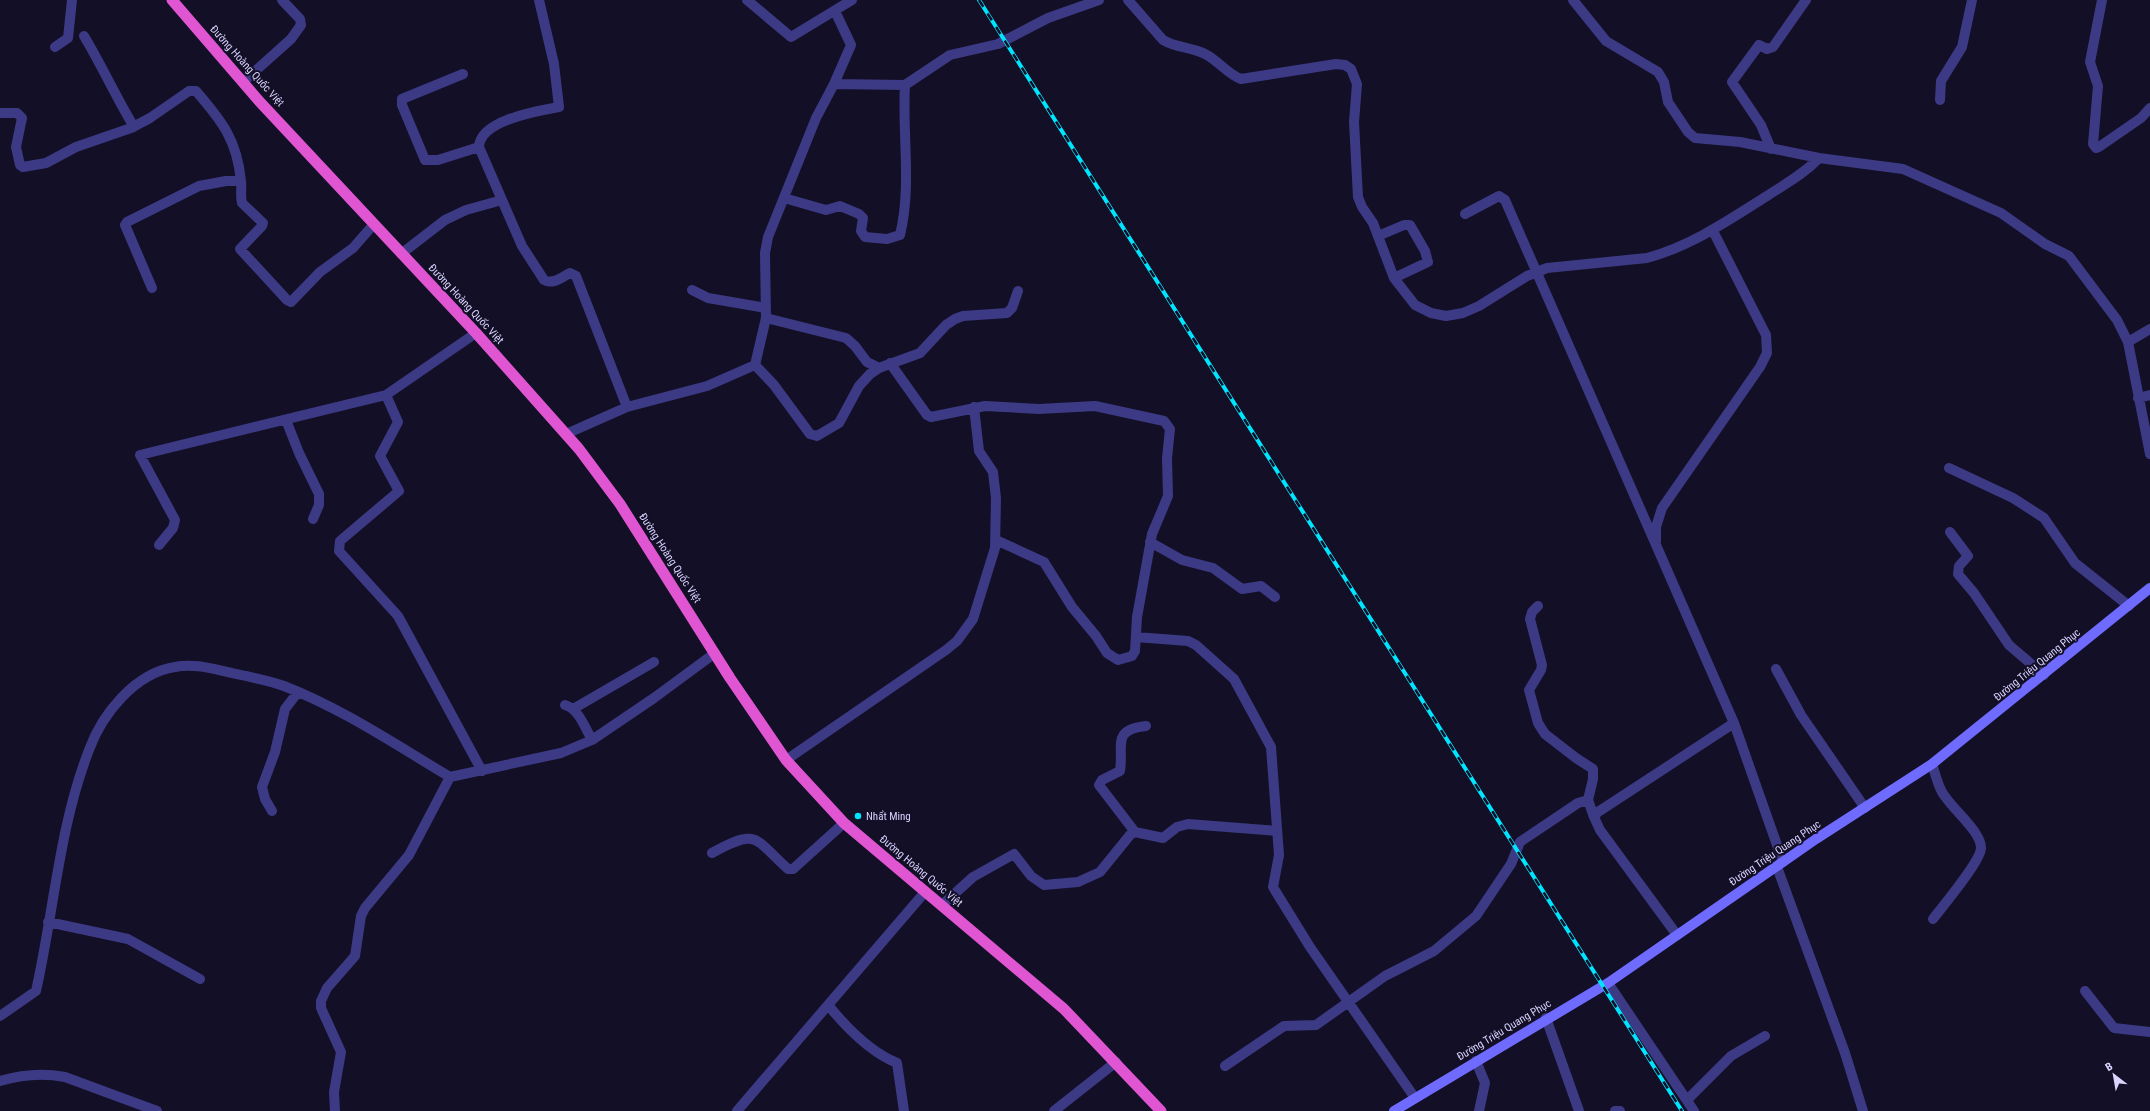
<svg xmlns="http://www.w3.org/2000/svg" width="2150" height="1111" font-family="'Roboto Condensed',sans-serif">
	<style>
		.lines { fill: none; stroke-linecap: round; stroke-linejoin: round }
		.minor { stroke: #3d3a85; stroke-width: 10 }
		.secondary { stroke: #6f6bff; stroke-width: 10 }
		.trunk { stroke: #e055d1; stroke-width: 11 }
		.rail-casing { stroke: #00e5ff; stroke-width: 4 }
		.rail { stroke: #130f26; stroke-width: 2.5; stroke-dasharray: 8; stroke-linecap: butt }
		.poi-dot { fill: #00e5ff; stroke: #130f26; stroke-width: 1.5 }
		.labels { text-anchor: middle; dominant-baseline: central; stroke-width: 4; stroke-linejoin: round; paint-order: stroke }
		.street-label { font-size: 11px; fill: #d9d4ff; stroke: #130f26 }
		.poi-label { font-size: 11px; fill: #d9d4ff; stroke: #130f26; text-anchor: start }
	</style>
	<rect width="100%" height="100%" fill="#130f26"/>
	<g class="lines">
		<path class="minor" d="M539 0 554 64 559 107C538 111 480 120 479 147L522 246 544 280C553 285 562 277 570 273L576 276 627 407
			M747 0 791 37 852 0
			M1128 0 1163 40C1176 48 1192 47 1205 54 1219 61 1227 74 1241 79L1336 64 1345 65 1351 69 1357 84 1354 122 1358 197 1362 207 1373 223 1394 278 1415 305 1431 313 1446 316 1463 313 1479 306 1527 276 1547 268 1647 258C1691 246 1729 220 1767 196 1785 184 1804 174 1819 158
			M1573 0 1606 41 1658 72 1664 82 1668 102 1688 132 1695 138 1740 142 1819 158 1903 169 2001 213 2045 244 2069 256 2117 320 2128 342 2150 454
			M2102 0 2090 62 2098 86 2093 144 2096 148 2099 147 2141 118 2150 108
			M84 36C102 66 116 97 134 127
			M55 47 68 38 72 0
			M463 74 402 99V105L425 160H438L479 147
			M243 82 291 39 301 25 300 19 282 0
			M834 84 905 85 950 55 998 44 1048 18 1099 0
			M1940 100 1941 81 1962 47 1972 0
			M0 113H17L22 118 16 147 20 165 23 167 46 163 76 147 131 128 150 118 189 91H196C222 121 237 140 241 181 242 188 240 195 242 203L263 223 262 226 240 249 287 300 291 302 320 272 353 248 374 224
			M1771 149 1761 125 1732 82 1759 45 1767 49 1773 47 1806 0
			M784 198 826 210 840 206 859 214 863 218 861 231 865 237 887 239 900 235C912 186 902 134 905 85
			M1465 214 1499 196 1505 200 1734 723 1783 862
			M1378 236 1404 225H1410L1425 251 1428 262 1394 278
			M401 254 445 220 466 210 502 200
			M152 288 125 225 127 222 199 186 226 181H241
			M692 290 708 298 766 308
			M766 318 846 338 855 346 867 362 879 368
			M2128 342 2150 329
			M890 363 927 415 931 417 985 406 1039 409 1095 406 1164 421 1170 429 1167 458 1168 496 1152 534 1137 617 1135 651 1132 656 1118 660 1107 653 1096 636 1072 607 1044 562 996 540
			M755 365 766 318 765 253 768 237 816 118 834 84 851 45 835 11
			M755 365 774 385 810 434 817 436 839 423 859 386 870 374 879 368 920 353 946 325 955 319 963 316 1007 313 1012 308 1018 291
			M386 395 398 422 380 456 399 491 340 541 339 551 398 616 482 771
			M2138 398 2150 395
			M286 420 299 453 319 494V505L313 519
			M566 434 627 407 707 386 755 365
			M1949 468 2013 498 2044 518 2075 563 2129 606
			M1950 532 1968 556 1959 566 1958 574 1974 593 2009 645 2044 675
			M1150 542 1182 560 1213 568 1242 589 1261 586 1275 597
			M1656 542V527L1662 508 1760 367 1767 353 1766 335 1713 231
			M159 545 173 528 175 520 140 455 386 395 476 333
			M1538 606 1532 612 1530 619 1542 665 1541 670 1529 690 1538 723 1545 734 1576 758 1593 769V779L1588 800 1594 817
			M1136 637 1188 641 1196 645 1234 679 1271 747 1279 855 1273 887 1310 947 1415 1098
			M1776 669 1801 715 1865 808
			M565 705C579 709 585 728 592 740
			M573 709 654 662
			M786 760 946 650 957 641 973 619 995 548 996 498 993 472 979 451 974 407
			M1932 764C1935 773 1937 782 1941 790 1948 806 1981 830 1981 848 1981 861 1942 907 1933 919
			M272 811 265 799 262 787 275 752 285 709 298 692
			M1135 832 1099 785 1102 780 1120 771C1124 745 1111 730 1146 726
			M712 853C759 827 754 839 788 869H793L844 823
			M1777 867 1845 1053 1863 1111
			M942 905 973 877 1014 854 1031 876 1044 885 1078 882 1100 872 1130 835 1135 832 1163 838 1177 827 1188 824 1277 831
			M48 922 128 939 200 979
			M1677 935 1600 830 1594 817 1598 812 1734 723
			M1608 983 1694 1111
			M2085 991 2114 1028 2150 1032
			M828 1005C846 1027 870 1052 897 1063L904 1111
			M0 1016 36 991C54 911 59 827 89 750 102 714 135 673 175 667 194 663 213 669 232 673 249 677 268 680 284 686 343 709 396 745 450 777L561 753 592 740 654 698 715 653
			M1546 1018 1579 1111
			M1476 1061 1485 1083 1479 1111
			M1225 1066 1284 1026 1316 1025 1385 976 1434 951 1476 916 1511 864 1520 842 1578 803 1588 800
			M0 1081C20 1075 44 1073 65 1077L157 1111
			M1687 1100 1731 1056 1765 1036
			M335 1111 334 1092 341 1052 321 1008V1001L327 988 355 956 361 916 365 908 409 855 450 777
			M737 1111 925 892
			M1054 1111 1116 1062
			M1615 1111H1620"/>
		<path class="secondary" d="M1394 1111 1608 983 1816 839 1932 764 2150 588"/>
		<path class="trunk" d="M172 0 259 101 476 333 579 449 620 504 730 678 786 760 844 823 1064 1009 1161 1111"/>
		<g class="rail-casing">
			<path id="rail" d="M979 0 1682 1111"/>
		</g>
		<use href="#rail" class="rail"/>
	</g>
	<circle class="poi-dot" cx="858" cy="816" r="4"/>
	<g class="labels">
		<g class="street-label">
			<text transform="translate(247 66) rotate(48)">Đường Hoàng Quốc Việt</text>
			<text transform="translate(466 304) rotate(47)">Đường Hoàng Quốc Việt</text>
			<text transform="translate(670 558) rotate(57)">Đường Hoàng Quốc Việt</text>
			<text transform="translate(2037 665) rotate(-39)">Đường Triệu Quang Phục</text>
			<text transform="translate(1775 853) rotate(-34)">Đường Triệu Quang Phục</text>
			<text transform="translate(921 871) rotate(40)">Đường Hoàng Quốc Việt</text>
			<text transform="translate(1504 1030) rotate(-31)">Đường Triệu Quang Phục</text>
		</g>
		<g class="poi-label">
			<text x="866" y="816">Nhẩt Ming</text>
		</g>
	</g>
	<g transform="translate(2114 1075) rotate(329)" stroke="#130f26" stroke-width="3" paint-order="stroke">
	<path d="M0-3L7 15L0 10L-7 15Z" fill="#d9d4ff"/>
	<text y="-6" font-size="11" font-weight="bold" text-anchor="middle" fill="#d9d4ff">B</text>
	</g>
</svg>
